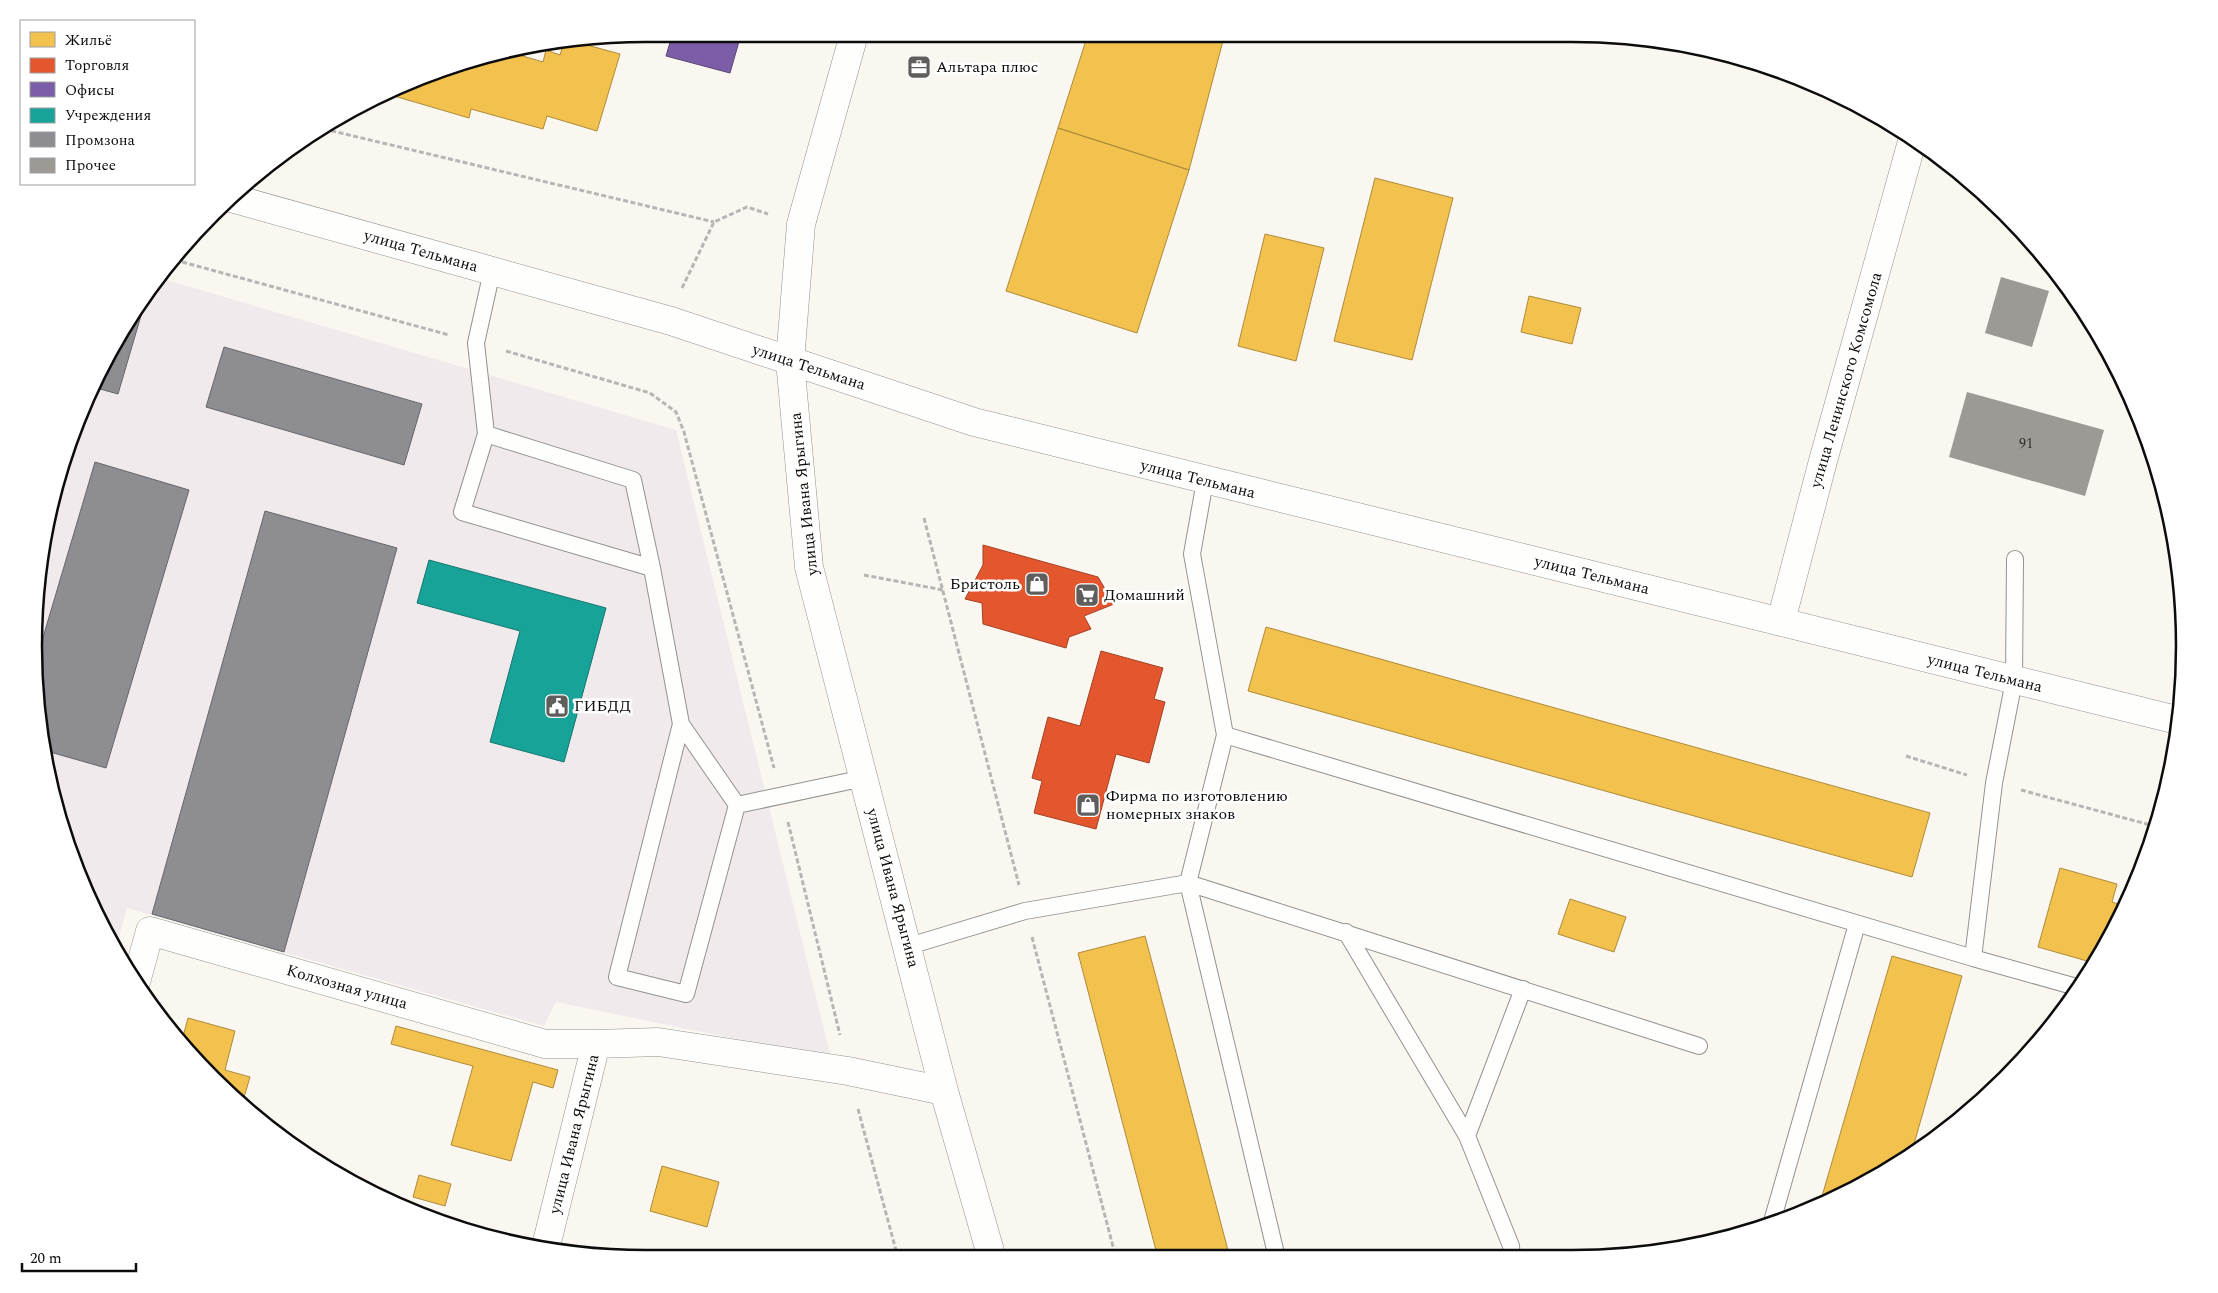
<svg xmlns="http://www.w3.org/2000/svg" width="2218" height="1293" font-family="Spectral,serif">
	<style>
		.industrial { fill: #f1eaed }
		.homes { fill: #f2c14e; stroke: #ad8b3a }
		.shops { fill: #e4572e; stroke: #a34024 }
		.offices { fill: #7b5ea7; stroke: #5a4578 }
		.public { fill: #17a398; stroke: #14766e }
		.industry { fill: #8d8d92; stroke: #66666a }
		.building { fill: #9d9a96 }
		.lines { fill: none; stroke-linecap: round; stroke-linejoin: round }
		.service-casing { stroke: #93928f; stroke-width: 18 }
		.minor-casing { stroke: #93928f; stroke-width: 29 }
		.path { stroke: #b7b6b5; stroke-width: 3; stroke-dasharray: 5 2.5; stroke-linecap: butt }
		.service { stroke: #fefefd; stroke-width: 16 }
		.minor { stroke: #fefefd; stroke-width: 28 }
		.labels { text-anchor: middle; dominant-baseline: central; stroke-width: 5; stroke-linejoin: round; paint-order: stroke }
		.number-label { font-size: 14px; fill: #30302e }
		.poi-label { font-size: 16px; fill: #0c0c0c; stroke: #fff; text-anchor: start }
		.street-label { font-size: 16px; fill: #0c0c0c; stroke: #fff }
		.rim { fill: none; stroke: #0c0c0c; stroke-width: 2.5 }
	</style>
	<rect width="100%" height="100%" fill="#faf7f0"/>
	<path class="industrial" d="M160 278 676 430 832 1062 775 1047 556 1002 544 1026 127 908 115 951 80 881 46 766 35 686 39 567 55 488 97 376 137 306Z"/>
	<path class="homes" d="M1087 37H1224L1189 170 1058 128Z
		M565 39 620 54 597 131 547 116 543 129 471 109 469 118 384 93 450 66 509 52 543 62 546 50 560 55Z
		M1058 128 1189 170 1137 333 1006 291Z
		M1375 178 1453 198 1412 360 1334 341Z
		M1265 234 1324 248 1296 361 1238 346Z
		M1529 296 1581 308 1572 344 1521 332Z
		M1266 627 1930 813 1912 877 1248 691Z
		M2060 868 2117 884 2112 902 2124 906 2094 963 2038 947Z
		M1570 899 1626 917 1614 952 1558 934Z
		M1145 936 1161 996 1230 1258H1158L1078 953Z
		M1892 956 1962 976 1912 1151 1878 1177 1820 1203Z
		M188 1018 235 1031 225 1070 250 1077 243 1101 181 1044Z
		M396 1026 558 1070 553 1088 533 1082 511 1161 451 1145 473 1066 391 1044Z
		M662 1166 719 1182 707 1227 650 1211Z
		M419 1175 451 1184 445 1206 413 1197Z"/>
	<path class="shops" d="M983 545 1098 577 1114 604 1084 616 1091 629 1069 637 1066 648 983 624 982 603 965 599 983 565Z
		M1101 651 1163 668 1154 699 1165 702 1149 763 1116 754 1096 829 1034 813 1042 781 1032 778 1048 717 1080 726Z"/>
	<path class="offices" d="M740 38 730 73 666 56 671 39Z"/>
	<path class="public" d="M429 560 606 608 564 762 490 742 520 631 417 603Z"/>
	<path class="industry" d="M141 301 145 302 118 394 93 387 97 376Z
		M224 347 422 404 404 465 206 407Z
		M95 462 189 490 106 768 43 750 35 686 36 661Z
		M265 511 397 548 284 952 152 914Z"/>
	<path class="building" d="M2001 277 2049 291 2032 347 1985 333Z
		M1967 392 2104 430 2085 496 1949 457Z"/>
	<g class="lines">
		<g class="service-casing">
			<path id="service" d="M492 271 476 343 486 434 462 512 652 568
				M486 434 633 480 652 568 681 724 737 805 686 994 617 977 681 724
				M2015 559 2014 681 1994 783 1973 958 2080 988
				M1225 735 1973 958
				M737 805 864 778
				M1188 883 1699 1046
				M1188 883 1277 1258
				M1346 932 1467 1136
				M909 946 1025 911 1188 883 1225 735 1192 554 1205 481
				M1771 1225 1857 924
				M1512 1258 1511 1246 1467 1136 1523 989"/>
		</g>
		<g class="minor-casing">
			<path id="minor" d="M853 38 801 224 790 361 809 567 944 1091 992 1258
				M231 198 671 321 974 422 2177 720
				M1781 621 1823 461 1913 138
				M136 982 150 931 545 1044H596
				M546 1246 596 1044 658 1042 848 1071 944 1091"/>
		</g>
		<path class="path" d="M324 129 714 222
			M175 260 449 335
			M682 288 714 222 747 207 768 214
			M506 351 650 393 676 412 684 432 774 768
			M924 518 1019 885
			M864 575 943 590
			M1906 756 1967 775
			M2021 790 2154 826
			M788 822 840 1035
			M1032 937 1116 1258
			M858 1109 898 1258"/>
		<use href="#service" class="service"/>
		<use href="#minor" class="minor"/>
	</g>
	<defs>
		<g id="office-square" transform="scale(1.25)"><rect x="-9" y="-9" width="18" height="18" rx="4" fill="#5f5e5c" stroke="#fff"/><path d="M-6-3h4V-5.5h4V-3h4V5H-6ZM-1-4.5V-3h2v-1.5ZM-6 0V1H6V0Z" fill="#fff"/></g>
		<g id="shop-square" transform="scale(1.25)"><rect x="-9" y="-9" width="18" height="18" rx="4" fill="#5f5e5c" stroke="#fff"/><path d="M-5-2.5h2.3a2.7 3.5 0 0 1 5.4 0H5L5.5 6h-11ZM-1.5-2.5h3a1.5 2.3 0 0 0-3 0Z" fill="#fff"/></g>
		<g id="supermarket-square" transform="scale(1.25)"><rect x="-9" y="-9" width="18" height="18" rx="4" fill="#5f5e5c" stroke="#fff"/><path d="M-6-5.5h2.5l.6 2H6L4.5 2H-2.5L-4.4-4H-6ZM-1.5 3.2a1.3 1.3 0 1 0 .1 0ZM3 3.2a1.3 1.3 0 1 0 .1 0Z" fill="#fff"/></g>
		<g id="civic-square" transform="scale(1.25)"><rect x="-9" y="-9" width="18" height="18" rx="4" fill="#5f5e5c" stroke="#fff"/><path d="M-.6-6.5H3V-4.5H.6V-3L4-1V1h2V6H-6V1h2V-1L-.6-3ZM-1.2 2.5V6h2.4V2.5Z" fill="#fff"/></g>
	</defs>
	<g fill-rule="evenodd">
		<use href="#office-square" x="919" y="67"/>
		<use href="#shop-square" x="1037" y="584"/>
		<use href="#supermarket-square" x="1087" y="595"/>
		<use href="#civic-square" x="557" y="706"/>
		<use href="#shop-square" x="1088" y="805"/>
	</g>
	<g class="labels">
		<g class="number-label">
			<text x="2026" y="443">91</text>
		</g>
		<g class="poi-label">
			<text x="936" y="67">Альтара плюс</text>
			<text x="1020" y="584" text-anchor="end">Бристоль</text>
			<text x="1104" y="595">Домашний</text>
			<text x="574" y="706">ГИБДД</text>
			<text x="1106" y="796">Фирма по изготовлению<tspan x="1106" dy="18">номерных знаков</tspan></text>
		</g>
		<g class="street-label">
			<text transform="translate(421 251) rotate(16)">улица Тельмана</text>
			<text transform="translate(809 367) rotate(18)">улица Тельмана</text>
			<text transform="translate(1846 380) rotate(-74)">улица Ленинского Комсомола</text>
			<text transform="translate(1198 479) rotate(14)">улица Тельмана</text>
			<text transform="translate(804 494) rotate(-96)">улица Ивана Ярыгина</text>
			<text transform="translate(1592 575) rotate(14)">улица Тельмана</text>
			<text transform="translate(1985 673) rotate(14)">улица Тельмана</text>
			<text transform="translate(893 888) rotate(75)">улица Ивана Ярыгина</text>
			<text transform="translate(347 987) rotate(16)">Колхозная улица</text>
			<text transform="translate(574 1134) rotate(-76)">улица Ивана Ярыгина</text>
		</g>
	</g>
	<path d="M0 0H2218V1293H0ZM646 42H1572A604 604 0 0 1 2176 646V646A604 604 0 0 1 1572 1250H646A604 604 0 0 1 42 646V646A604 604 0 0 1 646 42Z" fill="#fff" fill-rule="evenodd"/>
	<path class="rim" d="M646 42H1572A604 604 0 0 1 2176 646V646A604 604 0 0 1 1572 1250H646A604 604 0 0 1 42 646V646A604 604 0 0 1 646 42Z"/>
	<rect x="20" y="20" width="175" height="165" fill="#ffffff" stroke="#9e9e9e"/>
	<rect x="30" y="32" width="25" height="15" fill="#f2c14e" stroke="#9e9e9e"/>
	<text x="65" y="45" font-size="15" fill="#0c0c0c">Жильё</text>
	<rect x="30" y="58" width="25" height="15" fill="#e4572e" stroke="#9e9e9e"/>
	<text x="65" y="70" font-size="15" fill="#0c0c0c">Торговля</text>
	<rect x="30" y="82" width="25" height="15" fill="#7b5ea7" stroke="#9e9e9e"/>
	<text x="65" y="95" font-size="15" fill="#0c0c0c">Офисы</text>
	<rect x="30" y="108" width="25" height="15" fill="#17a398" stroke="#9e9e9e"/>
	<text x="65" y="120" font-size="15" fill="#0c0c0c">Учреждения</text>
	<rect x="30" y="132" width="25" height="15" fill="#8d8d92" stroke="#9e9e9e"/>
	<text x="65" y="145" font-size="15" fill="#0c0c0c">Промзона</text>
	<rect x="30" y="158" width="25" height="15" fill="#9d9a96" stroke="#9e9e9e"/>
	<text x="65" y="170" font-size="15" fill="#0c0c0c">Прочее</text>
	<path d="M22 1263v8h114v-8" fill="none" stroke="#0c0c0c" stroke-width="2.5"/>
	<text x="30" y="1263" font-size="15" fill="#0c0c0c" stroke="#ffffff" stroke-width="4" paint-order="stroke">20 m</text>
</svg>
